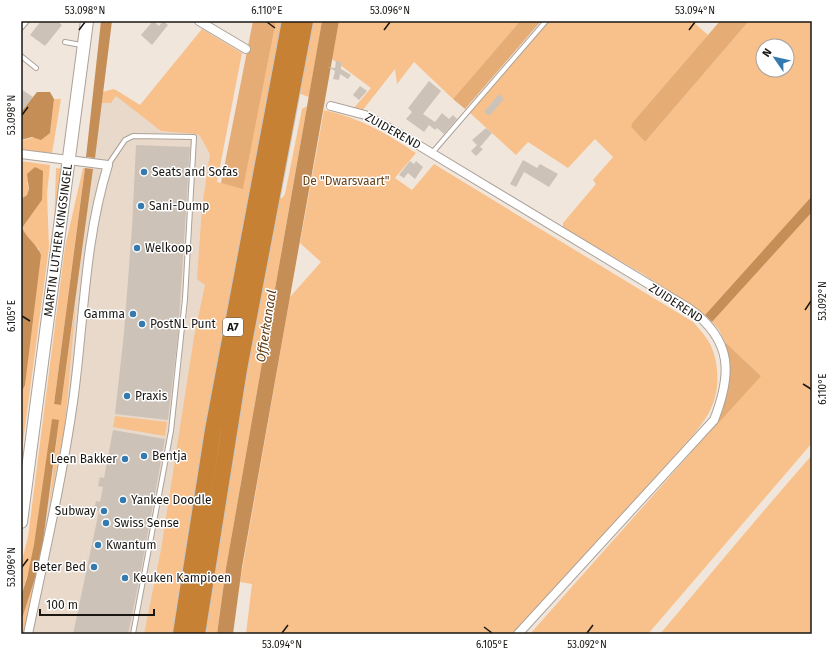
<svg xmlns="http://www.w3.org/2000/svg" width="833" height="655" font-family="'Fira Sans',sans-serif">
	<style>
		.built { fill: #e9d9ca }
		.green { fill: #f8c08a; fill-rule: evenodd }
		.forest { fill: #e6ac75 }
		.water { fill: #c68e57 }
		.building { fill: #ccc2b8 }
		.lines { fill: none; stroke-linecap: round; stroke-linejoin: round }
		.lane-casing { stroke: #aca299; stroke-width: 6 }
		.street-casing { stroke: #aca299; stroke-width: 10 }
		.secondary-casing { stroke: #aca299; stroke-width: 14 }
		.highway-casing { stroke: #c8c7c6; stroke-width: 18 }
		.lane { stroke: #fff; stroke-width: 4 }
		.street { stroke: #fff; stroke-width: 8 }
		.secondary { stroke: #fff; stroke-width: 12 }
		.highway { stroke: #c78134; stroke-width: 16 }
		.ticks { fill: none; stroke: #1a1713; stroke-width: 1.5 }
		.poi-dot { fill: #347aaf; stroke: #fff; stroke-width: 1.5 }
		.labels { text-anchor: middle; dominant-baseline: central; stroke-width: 3; stroke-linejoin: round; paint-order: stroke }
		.shield { fill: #fff; stroke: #5f5d5a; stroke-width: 1 }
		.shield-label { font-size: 11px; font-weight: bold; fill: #1a1713 }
		.street-label { font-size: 12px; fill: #1a1713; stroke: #fff }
		.poi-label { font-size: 12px; fill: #1a1713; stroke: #fff; text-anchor: start }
		.park-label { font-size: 12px; fill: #684218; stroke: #fff }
		.water-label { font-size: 13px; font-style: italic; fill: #613b10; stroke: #fff }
		.neatline { fill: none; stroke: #1a1713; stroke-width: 1.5 }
		.ticks-label { font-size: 10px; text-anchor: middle; fill: #1a1713 }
	</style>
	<rect width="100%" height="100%" fill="#f1e6dc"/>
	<path class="built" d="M115 92 166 125 217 137 210 282 149 634H21L88 184 97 98Z"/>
	<path class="green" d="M276 21H283L209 410 173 634H144L161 550 194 337 205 285 197 279 202 207 210 154 200 136 197 134 161 131 116 96 111 103H102L103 92 113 89 116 90 140 105 202 29 242 53 217 182 243 188Z
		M311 21H322L309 97 298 93Z
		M339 21H520L453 99 414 62 397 84 395 69 362 111 353 109 371 88 332 59Z
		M549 21H692L708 35 632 123 631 127 645 142 749 21H812V196L705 315 643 274 563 228V223L596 184 593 180 613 157 595 139 568 168 528 142 516 155 470 113ZM763 46H787V70H763Z
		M54 99H61L52 153 21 150V140H24L50 133Z
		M307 106 226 568 217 634H202L224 497 278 198H282L285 194 302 109Z
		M324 110C362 119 384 132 416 153L395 178 412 190 434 164 693 322C698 327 703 333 707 339 719 356 721 389 711 408 707 418 700 426 694 434L515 634H246L252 584 240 582 290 297 321 262 300 243Z
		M21 161 50 165 47 194 49 247 21 457V393L39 249 26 237 22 228 42 200 27 182 29 189 27 195 21 199Z
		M56 168 64 169 54 231Z
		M83 168H85L84 175 54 404 61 405 76 301 65 425 49 507 59 420H52C45 478 40 540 21 596V564L28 537 65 247Z
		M812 212V443L648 634H530L760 375 725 342 719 330 712 322Z
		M115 416 167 422 165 436 113 427Z
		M812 455V634H660C711 574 760 514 812 455Z
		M35 578 24 634H21V622Z"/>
	<path class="forest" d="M253 21H276L243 189 221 183Z
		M520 21H541L465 109 453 99Z
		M720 21H749L645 142 631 127 632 123Z
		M725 342 761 376 713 429C729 401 732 373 725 342Z"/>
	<path class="water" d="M101 21H112L95 158 86 157Z
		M322 21H339L242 567 233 634H217L226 568Z
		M37 92H50L54 99 50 133 41 140 32 137 21 140V112Z
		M35 167 43 171 42 200 22 228C27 239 37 244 41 255L25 385 21 393V199L27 195 29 189 27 174Z
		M85 168 93 169 61 405 54 404Z
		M812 196V212L712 322 705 315Z
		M52 419 59 420 43 541 35 578 21 622V596L27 578 34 545Z"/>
	<path class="building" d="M41 21H57L62 25 45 46 30 35Z
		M153 21 159 26 163 21 168 25 152 45 141 35Z
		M336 61 341 62V69L351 75 348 79 340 74 339 80 333 79 335 71 328 67 335 68Z
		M429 81 441 91 423 114 435 122 442 113 449 119 453 115 457 119 444 134 437 128 435 130 429 125 424 132 406 119 412 112 408 108 409 107Z
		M360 86 367 91 359 100 353 95Z
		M21 89 33 97 21 112Z
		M499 94 504 99 489 116 484 112Z
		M486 128 492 133 480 147 483 149 476 156 471 151 477 145 472 140Z
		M136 145 190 147 178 335 168 420 115 414 124 333 132 227Z
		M523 160 537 168 540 164 558 174 549 187 524 172 516 187 510 184Z
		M410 161 414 164 416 161 423 167 415 179 408 173 404 178 399 175Z
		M113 430 165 439 139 581 128 634H73L99 511 94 510 96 501 100 502 103 487 98 486 100 477 104 478Z"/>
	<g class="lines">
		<g class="lane-casing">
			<path id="lane" d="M21 28 27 21
				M65 42 81 45
				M21 56 36 68
				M432 153 546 21
				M108 165 125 140 133 136 194 137 185 299 171 431 133 634"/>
		</g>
		<g class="street-casing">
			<path id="street" d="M199 21 246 49
				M331 106 365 115 400 134 690 309C733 341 732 374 714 420L518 634
				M21 154 108 165C84 242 84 323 73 402 62 480 44 557 28 634"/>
		</g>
		<g class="secondary-casing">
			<g id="secondary">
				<path id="s1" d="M21 522 87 21"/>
			</g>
		</g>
		<g class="highway-casing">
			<path id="highway" d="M181 634 213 430 290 21
				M197 634 239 369 305 21"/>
		</g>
		<use href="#lane" class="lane"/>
		<use href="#street" class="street"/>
		<use href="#secondary" class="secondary"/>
		<use href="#highway" class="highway"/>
	</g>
	<path class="ticks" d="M267 22 275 28M79 30 85 22M384 30 390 22M689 30 695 22M22 115 28 107M805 310 811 301M22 316 30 321M803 384 811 389M22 567 28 559M484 627 492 633M282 633 288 625M587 633 593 625"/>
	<g class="poi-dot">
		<circle cx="144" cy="172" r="4"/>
		<circle cx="141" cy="206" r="4"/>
		<circle cx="137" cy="248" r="4"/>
		<circle cx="133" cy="314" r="4"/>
		<circle cx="142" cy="324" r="4"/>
		<circle cx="127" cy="396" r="4"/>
		<circle cx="144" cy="456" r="4"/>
		<circle cx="125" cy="459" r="4"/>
		<circle cx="123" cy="500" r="4"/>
		<circle cx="104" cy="511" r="4"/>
		<circle cx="106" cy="523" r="4"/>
		<circle cx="98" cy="545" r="4"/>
		<circle cx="94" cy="567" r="4"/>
		<circle cx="125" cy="578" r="4"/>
	</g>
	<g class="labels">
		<rect class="shield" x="223" y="318" width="20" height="18" rx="3"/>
		<g class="shield-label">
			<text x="233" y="327">A7</text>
		</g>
		<g class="street-label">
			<text transform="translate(393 131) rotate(29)">ZUIDEREND</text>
			<text stroke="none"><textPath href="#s1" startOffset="284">MARTIN LUTHER KINGSINGEL</textPath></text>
			<text transform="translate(676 303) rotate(33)">ZUIDEREND</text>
		</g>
		<g class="poi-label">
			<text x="152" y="172">Seats and Sofas</text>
			<text x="149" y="206">Sani-Dump</text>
			<text x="145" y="248">Welkoop</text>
			<text x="125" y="314" text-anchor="end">Gamma</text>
			<text x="150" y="324">PostNL Punt</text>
			<text x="135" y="396">Praxis</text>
			<text x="152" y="456">Bentja</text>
			<text x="117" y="459" text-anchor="end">Leen Bakker</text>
			<text x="131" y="500">Yankee Doodle</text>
			<text x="96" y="511" text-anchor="end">Subway</text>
			<text x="114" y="523">Swiss Sense</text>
			<text x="106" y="545">Kwantum</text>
			<text x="86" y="567" text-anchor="end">Beter Bed</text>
			<text x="133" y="578">Keuken Kampioen</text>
		</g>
		<g class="park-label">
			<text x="346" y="181">De "Dwarsvaart"</text>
		</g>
		<g class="water-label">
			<text transform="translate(266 326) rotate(-81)">Offierkanaal</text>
		</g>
	</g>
	<rect width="833" height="655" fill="none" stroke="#ffffff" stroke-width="44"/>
	<g transform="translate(775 58) rotate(304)"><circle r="19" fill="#ffffff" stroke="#a3a2a1"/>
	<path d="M0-3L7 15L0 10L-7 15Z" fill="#347aaf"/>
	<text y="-6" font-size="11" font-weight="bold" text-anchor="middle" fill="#1a1713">N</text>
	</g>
	<path d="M40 609v6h114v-6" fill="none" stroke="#1a1713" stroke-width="2"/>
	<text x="46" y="609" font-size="12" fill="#1a1713" stroke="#ffffff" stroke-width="3" paint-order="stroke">100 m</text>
	<rect x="22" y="22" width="789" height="611" class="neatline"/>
	<g class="ticks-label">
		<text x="85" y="14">53.098°N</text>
		<text x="267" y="14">6.110°E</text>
		<text x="390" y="14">53.096°N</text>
		<text x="695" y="14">53.094°N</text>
		<text transform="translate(11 115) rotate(-90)" y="4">53.098°N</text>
		<text transform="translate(822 301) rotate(-90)" y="4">53.092°N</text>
		<text transform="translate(11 316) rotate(-90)" y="4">6.105°E</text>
		<text transform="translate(822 389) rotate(-90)" y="4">6.110°E</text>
		<text transform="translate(11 567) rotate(-90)" y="4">53.096°N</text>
		<text x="282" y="648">53.094°N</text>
		<text x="492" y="648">6.105°E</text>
		<text x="587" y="648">53.092°N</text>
	</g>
</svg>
